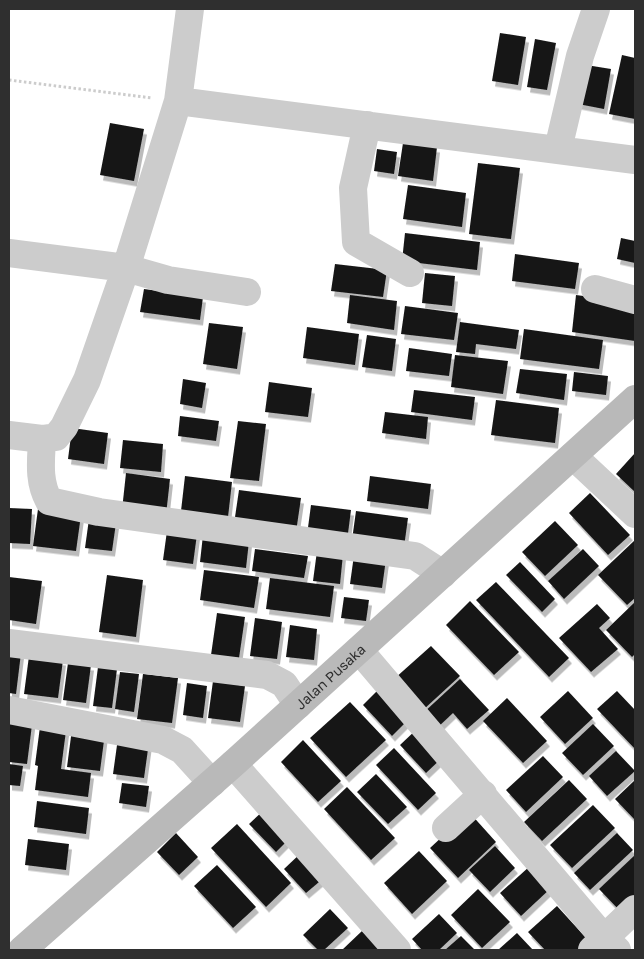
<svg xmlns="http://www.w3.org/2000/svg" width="644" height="959" font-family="'Golos Text',sans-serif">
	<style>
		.building { fill: #161616; filter: url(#shadow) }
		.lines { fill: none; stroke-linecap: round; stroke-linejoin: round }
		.path { stroke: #ccc; stroke-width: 3; stroke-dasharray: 2.5 2.5; stroke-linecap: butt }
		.street { stroke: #ccc; stroke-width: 28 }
		.secondary { stroke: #b9b9b9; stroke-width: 28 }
		.labels { text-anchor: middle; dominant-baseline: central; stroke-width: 5; stroke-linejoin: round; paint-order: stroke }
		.street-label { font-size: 14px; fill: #2f2f2f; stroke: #fff }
	</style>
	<defs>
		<filter id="shadow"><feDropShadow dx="3" dy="5.5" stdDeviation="0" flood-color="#0004"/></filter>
	</defs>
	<rect width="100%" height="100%" fill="#fff"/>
	<path class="building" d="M500 33 526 37 518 85 492 81Z
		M535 39 556 43 547 90 527 87Z
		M622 55 635 58V119L609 114Z
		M580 64 611 69 604 109 573 103Z
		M110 123 144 129 134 181 100 175Z
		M403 143 437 147 433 181 398 176Z
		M377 149 397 152 394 174 374 171Z
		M478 163 520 168 511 239 469 234Z
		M408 185 466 193 462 227 403 219Z
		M405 233 480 242 477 270 402 261Z
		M621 238 635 241V263L617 259Z
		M515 254 579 263 575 289 512 281Z
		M335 264 387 270 383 297 331 291Z
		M425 273 455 276 452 306 422 303Z
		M144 289 203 297 200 320 140 312Z
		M350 295 397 301 394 330 347 323Z
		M576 295 635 303V341L572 332Z
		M405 306 458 313 454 340 401 334Z
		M460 322 519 330 516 349 476 344 475 354 456 352Z
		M209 323 243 327 237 369 203 364Z
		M307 327 359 334 355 365 303 358Z
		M524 329 603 340 599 369 520 359Z
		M367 335 396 339 392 371 362 367Z
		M409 348 452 354 449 376 406 371Z
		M455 355 508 361 503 394 451 387Z
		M520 369 567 374 564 400 516 393Z
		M574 372 608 376 606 395 572 391Z
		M183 379 206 383 202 408 180 404Z
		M269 382 312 388 308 417 265 412Z
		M414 390 475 397 472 420 411 412Z
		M496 400 559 408 555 443 491 435Z
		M385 412 428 417 426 439 382 433Z
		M180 416 219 421 216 441 178 436Z
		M238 421 266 424 259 481 230 478Z
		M72 428 108 433 104 464 68 459Z
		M123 440 163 444 161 472 120 468Z
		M635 453V492L616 474Z
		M126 473 170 479 166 515 122 510Z
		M185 476 232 482 228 517 181 511Z
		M370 476 431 484 428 509 367 501Z
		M239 490 301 498 296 532 234 524Z
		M590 493 630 535 608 555 569 513Z
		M311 505 351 510 347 541 307 535Z
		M9 508 32 509 30 544 9 543Z
		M38 509 81 515 76 551 33 546Z
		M356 511 408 518 404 547 352 540Z
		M89 519 116 523 112 551 85 548Z
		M555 521 578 545 545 576 522 552Z
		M167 531 197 534 193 564 163 560Z
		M203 535 249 541 246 568 200 562Z
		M635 540V598L627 605 598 575Z
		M255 549 308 556 304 578 252 571Z
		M583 549 599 566 564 599 548 581Z
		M317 551 343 554 340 584 313 581Z
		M354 555 386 559 382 588 350 584Z
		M520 562 555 599 542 612 506 575Z
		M204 570 259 577 254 608 200 600Z
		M107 575 143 580 136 637 99 632Z
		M9 577 42 581 36 624 9 620Z
		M270 578 334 586 330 617 266 609Z
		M496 582 569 658 549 677 476 600Z
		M344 597 369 600 366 621 341 618Z
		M470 601 519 652 494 675 446 625Z
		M635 602V654L632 657 606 630Z
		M597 604 610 618 599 628 618 649 591 672 559 638Z
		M217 613 245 617 239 658 211 655Z
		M255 618 282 622 277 659 250 656Z
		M290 625 317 629 314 660 286 657Z
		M431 646 460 676 423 710 394 679Z
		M9 652 21 653 16 694 9 693Z
		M29 656 63 660 58 698 24 694Z
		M68 663 91 665 86 703 63 700Z
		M98 667 117 669 112 708 93 706Z
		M120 672 139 674 134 712 115 709Z
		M143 674 178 678 172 723 137 719Z
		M460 679 489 710 467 729 453 713 436 729 422 714Z
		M213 681 245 686 240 722 208 718Z
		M187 683 207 686 203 718 183 715Z
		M379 689 408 720 392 736 363 705Z
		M568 691 593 718 565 744 540 717Z
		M617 691 635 710V749L597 709Z
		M507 698 547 741 523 763 483 721Z
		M350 702 386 740 346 777 310 738Z
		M9 714 33 717 27 764 9 762Z
		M41 719 67 723 61 769 91 773 88 797 35 790 38 766 35 765Z
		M593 724 614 746 583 775 562 753Z
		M418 728 444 756 426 773 400 745Z
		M72 729 105 733 100 771 67 767Z
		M118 738 149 742 144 778 113 774Z
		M303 740 341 781 318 802 281 762Z
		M394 748 436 793 418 810 376 765Z
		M616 751 635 771 607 796 589 776Z
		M543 756 563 777 526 812 506 790Z
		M9 764 23 766 20 786 9 785Z
		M376 774 407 807 388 824 357 792Z
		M569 780 587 799 542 841 524 822Z
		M635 780V818L634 819 615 799Z
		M122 783 149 786 146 807 119 803Z
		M347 787 395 838 371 860 324 809Z
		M37 801 89 808 86 834 34 827Z
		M593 805 615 828 572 868 550 845Z
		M264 810 290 838 276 852 249 824Z
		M469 812 496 842 458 878 430 848Z
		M237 824 291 883 266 907 211 848Z
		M176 833 198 857 179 875 157 852Z
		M617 833 633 850 590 890 574 873Z
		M28 839 69 844 66 870 25 865Z
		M495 846 515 868 490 892 469 870Z
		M419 851 447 881 412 914 384 883Z
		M302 852 325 877 306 893 284 869Z
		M635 855V897L620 911 599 889Z
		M217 865 256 907 233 928 194 886Z
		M530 866 551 888 521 916 500 893Z
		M478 889 510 922 482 948 451 915Z
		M557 906 588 940 577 950H545L528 932Z
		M330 909 348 928 324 950H318L303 935Z
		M439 914 457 933 439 950H422L412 939Z
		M362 931 381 950H342Z
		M517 933 533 950H498Z
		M461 936 475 950H445Z"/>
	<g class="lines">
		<path class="path" d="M9 80 152 98"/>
		<path class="street" d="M178 101 635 160
			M367 125 353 188 356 242 410 273
			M558 149 580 56 596 9
			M9 253 126 268 168 280 247 292
			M595 289 635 300
			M9 435 42 439 56 437 64 427 87 380 126 268 178 101 190 9
			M42 439C41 461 38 481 49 501L99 512 415 556 443 574
			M573 456 635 514
			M9 643 267 675 284 684 298 705
			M359 650 604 938 617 950
			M9 710 163 740 182 750 212 783
			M233 764 397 950
			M446 828 483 794
			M592 950 635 909"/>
		<path class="secondary" id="s1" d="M22 950 233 764 635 399"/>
	</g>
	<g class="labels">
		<g class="street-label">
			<text stroke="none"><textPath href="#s1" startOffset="412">Jalan Pusaka</textPath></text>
		</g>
	</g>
	<rect width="644" height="959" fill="none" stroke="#2f2f2f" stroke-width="20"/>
</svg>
